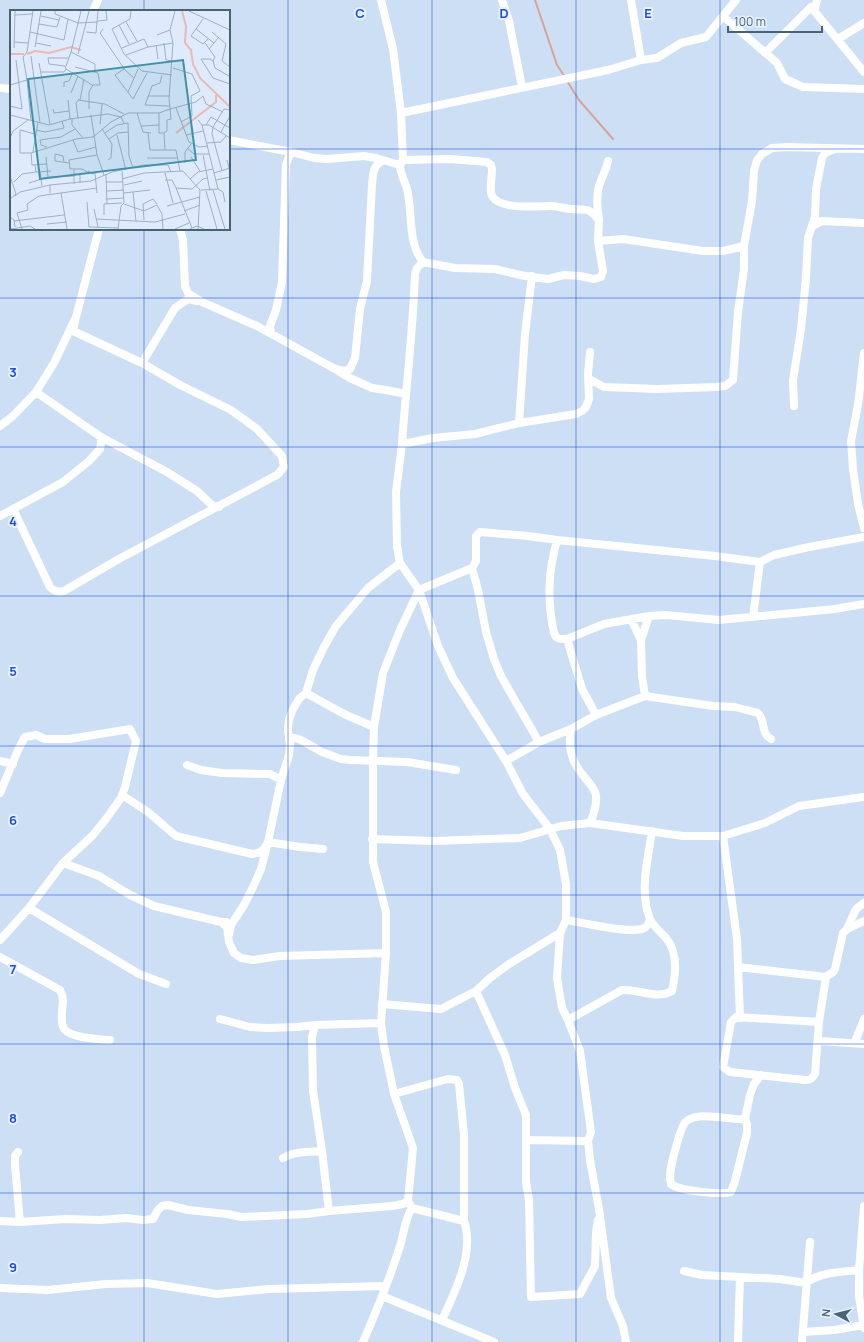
<svg xmlns="http://www.w3.org/2000/svg" width="864" height="1342" font-family="Manrope,sans-serif">
	<style>
		.residential { fill: #cddff5; fill-rule: evenodd }
		.lines { fill: none; stroke-linecap: round; stroke-linejoin: round }
		.stream { stroke: #d9a399; stroke-width: 2 }
		.minor { stroke: #fff; stroke-width: 8 }
		.grid { fill: none; stroke: #1d4ed8; stroke-width: 1; stroke-opacity: 0.55 }
		.inset-river { fill: none; stroke: #e7bbb3; stroke-width: 2 }
		.inset-road { fill: none; stroke: #9db1c2; stroke-width: 1 }
		.view { fill: #4290aa; fill-opacity: 0.15; stroke: #4290aa; stroke-width: 2 }
		.inset-edge { fill: none; stroke: #466474; stroke-width: 2 }
		.grid-label { font-size: 13px; text-anchor: middle; font-weight: bold; fill: #1d4ed8; stroke: #e6f0ff; stroke-width: 4; stroke-linejoin: round; paint-order: stroke }
	</style>
	<rect width="100%" height="100%" fill="#dfebfd"/>
	<path class="residential" d="M0 0H864V1342H0ZM11 11H229V229H11Z"/>
	<g class="lines">
		<path class="stream" d="M535 0 557 65 565 77
			M567 81 579 100 613 139"/>
		<path class="minor" d="M502 0 509 21 522 87
			M631 0 641 60
			M811 7 864 72
			M93 11 98 0
			M724 17 777 63 785 79 803 87 864 89
			M838 39 864 23
			M765 53 811 7 815 9 817 0
			M0 88 11 89
			M401 113 608 70 641 60 657 58 681 43 706 37 736 0
			M229 140 291 152 314 158 327 159 364 156 376 158 400 165 403 160 401 113 393 49 381 0
			M400 165C400 174 405 181 407 189 413 212 407 242 423 262L455 268 495 269 525 276 548 279 564 275 580 276 594 279 601 277 603 271 598 241 599 220C595 216 592 211 587 210 583 209 577 210 572 209 565 209 558 206 551 206 538 206 495 211 491 193 490 186 492 176 492 169L491 165 487 162 450 159 403 160
			M599 219C597 208 596 197 599 186 602 177 606 170 608 161
			M813 226 822 221 864 223
			M180 229 183 240 185 286 188 293 202 302 257 326 335 369 345 371 350 369 355 358 360 309 367 281 372 185C373 175 373 164 383 161
			M598 241 623 239 703 251H723L744 246
			M271 333 270 326 276 310 282 282 286 164 291 152
			M590 352 588 374 589 399 586 407 582 411 576 414 519 423 475 434 433 438 402 444 396 492 397 546 400 563 419 590 438 646 453 678 506 761 523 794 550 829 560 850 566 884V920L560 933 557 978 562 1008 568 1020 580 1051 591 1132 588 1141 590 1160 599 1209 611 1298 623 1326 626 1342
			M864 353 858 405 851 441 853 469 858 504 864 528
			M142 363 175 308 188 299 197 301
			M338 371 350 378 372 388 386 390 406 394
			M589 379 604 387 657 389 717 387 725 386 733 380 738 312 744 269V246L752 201 754 171 757 160 762 154 772 148 787 147 864 149
			M36 392 101 437 167 472 197 491 213 506 219 507
			M794 406 793 380 801 329 806 278 808 238 815 217 816 189 822 158 825 153 834 149
			M519 423 525 334 532 276
			M0 426 13 416 36 392 54 363 76 317 99 229
			M402 444C406 387 413 331 415 274L417 268 423 262
			M13 509 50 587C55 592 58 592 64 591L117 560 277 475 284 467 282 456 257 429 231 410 180 385 142 363 73 331 76 317
			M0 516 63 482 89 461 100 449 101 443V437
			M557 540C548 573 547 600 554 633L556 637 560 639H567L604 624 649 616 666 615 719 620 835 609 864 604
			M753 617 760 562
			M631 619 641 640
			M567 639 582 689 596 715
			M306 693 344 714 374 727
			M645 696 642 676 641 640 649 616
			M571 729C567 750 573 765 587 780 591 785 596 791 596 796 597 806 594 814 590 823
			M289 739 295 738 301 740 322 752 341 759 351 760 407 762 456 770
			M539 742 501 676 494 659 486 632 478 590 472 568 476 561V536L480 532 528 536 557 540 715 556 760 562 774 555 809 547 864 537
			M0 761 13 764
			M506 761 539 742 571 729 596 715 645 696 713 706 735 707 758 713C766 721 760 733 771 739
			M187 765 201 770 222 773 270 774 281 780
			M0 793 18 750 25 737 36 735 45 739H69L130 729 136 741 125 787 121 798 106 819 92 836 63 863 29 908 0 940
			M122 795 148 812 176 836 252 854C261 853 264 850 268 842L300 847 323 849
			M723 836 737 939 740 1018
			M372 839 434 841 520 838 561 826 590 823 683 836H723L765 823 799 806 864 797
			M63 863 99 876 130 895 154 906 221 922H226
			M29 908 139 974 166 984
			M566 920C586 923 624 933 642 929 646 928 649 924 650 920
			M221 922 227 927 229 942 234 953 241 958 253 960 280 956 386 953
			M847 929 856 909 864 903
			M229 935 231 925 244 905 254 885 261 869 268 842 281 780 289 755 290 744 288 730 289 719 293 709 299 699 306 693 313 670 324 647 336 626 368 588 400 563
			M0 957 60 990C64 997 63 1004 62 1011 62 1017 61 1022 63 1027 67 1038 99 1039 110 1040
			M738 967 826 977
			M476 991 505 1055 515 1088 526 1115V1182L529 1200 531 1297 580 1294 595 1266 596 1232 598 1220
			M382 1004 441 1009 476 991 490 978 509 964 560 933
			M220 1019 250 1027 267 1028 297 1027 315 1025 381 1023
			M568 1020 622 990C639 989 657 1000 672 991 676 974 678 952 666 938 661 932 653 926 650 919 639 892 648 859 652 831
			M819 1022 736 1017 731 1022 723 1067 730 1072 805 1080C810 1080 812 1079 815 1074L819 1022 826 977 833 972 835 969 843 933 847 929 864 921
			M819 1041 864 1044
			M855 1042 864 1019
			M394 1094 448 1079 457 1080 459 1084 464 1135V1221C475 1252 455 1292 442 1320
			M745 1119C729 1121 691 1108 683 1126 680 1132 678 1140 676 1147 673 1158 668 1173 671 1184 680 1191 719 1195 731 1192L735 1181 747 1133V1124L745 1119 750 1095 754 1084 761 1075
			M526 1140 588 1141
			M322 1151 329 1211
			M18 1152 15 1156V1165L20 1222
			M283 1158C295 1151 309 1152 322 1151L313 1091 312 1037 315 1025
			M864 1206 859 1270V1296L864 1328
			M412 1208 464 1221
			M0 1221 20 1222 66 1219 100 1220 126 1218 143 1220 153 1219 158 1210 162 1206 168 1205 188 1210 227 1214 241 1217 307 1214 329 1211 392 1206 403 1204 408 1201
			M684 1271 702 1275 780 1279 806 1283C820 1272 841 1272 859 1270
			M0 1288 48 1290 106 1284 147 1283 217 1294 269 1289 385 1286
			M382 1296 494 1342
			M803 1332 834 1330 864 1325
			M363 1342C376 1312 389 1281 399 1249 404 1236 404 1220 412 1208L408 1201 413 1148 394 1094 384 1046 381 1023 386 953V912L373 862V760L374 727 383 673 400 630 419 590 472 568
			M738 1342 740 1277
			M802 1342 810 1242"/>
	</g>
	<path class="grid" d="M144 0V11M288 0V1342M432 0V1342M576 0V1342M720 0V1342M0 149H11M229 149H864M144 229V1342M0 298H864M0 447H864M0 596H864M0 746H864M0 895H864M0 1044H864M0 1193H864"/>
	<g transform="translate(10 10)">
		<rect width="220" height="220" fill="#dfebfd"/>
		<path class="inset-river" d="M172 1 176 16 175 33 181 40 183 54 190 68 220 97M0 44H14M17 44 25 41 39 43 61 37 71 40M166 123 206 92V85"/>
		<path class="inset-road" d="M45 1V4L68 13 88 12M71 1 61 42 85 54V62M121 1 120 9 102 19 114 44 132 61 162 65M179 1 220 20M5 5 22 4M31 6 49 10M193 9 181 26 193 34 198 29M88 11 97 10 96 1M116 12 127 31M29 14 47 17 50 7M109 15 119 34M93 19 90 23 115 60 124 68M186 19 204 33M20 22 54 30 58 9M76 22 86 23 88 1M202 22 216 34 212 51 220 57M147 25 160 20M4 32 18 33M26 33 41 36M154 33 156 50 163 51M195 33 205 47M146 35 148 49M25 37 31 1M4 38 5 1M112 38 134 29 138 37M199 39 209 27M68 44 79 1M116 45 138 37 163 33M21 46 30 113M205 47 203 51 205 58 219 66M203 51 200 49H191L203 68 220 74M29 53 40 114M56 56 61 42M163 58 182 64 190 81 181 86 182 106 171 112M56 59 55 56 39 54 38 48H59M114 59 105 65 123 89 137 63M31 62H54L56 59 82 75H90L88 63 65 57M152 65 150 73 142 76 135 95 160 96M17 70 13 47 17 42 23 1M0 75 17 70 21 111M54 77V72L59 71 63 62M118 82 128 59M61 83 68 66M138 86H160M58 90 60 109M68 90 95 94 114 104M70 90 74 69M0 96 12 99 6 50M166 98 179 132 189 137 198 136M43 99 44 103 59 101M79 99V82L83 75M160 99 186 92 193 86 196 94 213 102M127 103H149L160 99M149 103V123H154M0 105 39 115 60 109 98 104 111 107 114 113M81 105 87 145 94 165M62 108V115L73 128M68 108 66 93 69 89M188 110 192 115 208 179 213 182 215 192M90 114 92 94M192 115H199L220 128M196 115 201 107 220 118M131 116 149 115M92 119 102 134 101 148 98 150M10 120V143H21L66 129 83 127 101 112 118 103H127L133 122 141 123M10 120 25 124M26 120 35 122 54 118 52 111M211 122 220 106M95 123 107 115 118 113 119 146 123 158M138 123 140 140H166L170 161M107 125 116 160M176 125 193 121M0 128 3 121 18 110M99 129 108 123 118 122M63 130 68 142 86 137M197 133 211 132 216 126M37 137 31 135 30 130 51 127 65 119M178 139 184 144H199M155 140 154 123 157 121V110L161 109 159 88 163 33 160 20 165 1M23 142 28 112M21 143 22 155 36 154M193 145 200 181M36 147 38 167M181 147 190 161M137 148H168M217 150 220 162M54 152 53 146 45 144V151L59 153M175 153V142L181 134M25 155 26 162 41 161M64 160V174M78 161 83 164 85 163 87 183M212 161 202 124 203 117 214 99 220 100M30 162 32 176M79 163 72 159H60L59 150 87 145M155 163 163 193M204 163 220 158M65 164 70 165V173M96 164 97 194M0 166 6 184 0 189M112 169 134 163 173 161 190 180 188 219M180 169 188 162 203 159M155 170H162L166 178 182 179 193 169 197 168M206 170 220 167M4 172 12 164 26 162M96 172H113M19 173 38 167 64 166M114 175 132 171M166 178 182 218M191 180 208 179M203 180 215 219M96 181 114 180M196 181 207 219M123 182 126 211M40 183V175L81 171 102 162 134 155H158L161 162M51 183 57 219M114 183 140 180M5 186 10 182 40 175M96 189 114 188M77 192 79 217 108 218M114 194 134 201 147 195 152 204 153 219M157 196 190 187M84 199 88 217M174 201 190 195M94 205V194L112 193M0 207 4 210 5 217M86 209 145 212 175 204M134 210 133 194 143 189 147 194M4 211 54 205M37 214 57 212M0 219 20 216 25 219M12 219 7 203 18 200 17 194 29 186 87 178M108 219 111 196 114 193 112 161M165 219 179 213M180 219 187 216 194 219"/>
		<path class="view" d="M173 50 186 150 30 169 18 69Z"/>
		<rect width="220" height="220" class="inset-edge"/>
	</g>
	<g class="grid-label">
		<text x="360" y="18">C</text>
		<text x="504" y="18">D</text>
		<text x="648" y="18">E</text>
		<text x="13" y="377">3</text>
		<text x="13" y="526">4</text>
		<text x="13" y="676">5</text>
		<text x="13" y="825">6</text>
		<text x="13" y="974">7</text>
		<text x="13" y="1123">8</text>
		<text x="13" y="1272">9</text>
	</g>
	<g transform="translate(836 1314) rotate(277)" stroke="#e6f0ff" stroke-width="3" paint-order="stroke">
	<path d="M0-3L7 15L0 10L-7 15Z" fill="#466474"/>
	<text y="-6" font-size="11" font-weight="bold" text-anchor="middle" fill="#466474">N</text>
	</g>
	<path d="M728 26v6h94v-6" fill="none" stroke="#466474" stroke-width="2"/>
	<text x="734" y="26" font-size="12" fill="#466474" stroke="#e6f0ff" stroke-width="3" paint-order="stroke">100 m</text>
</svg>
